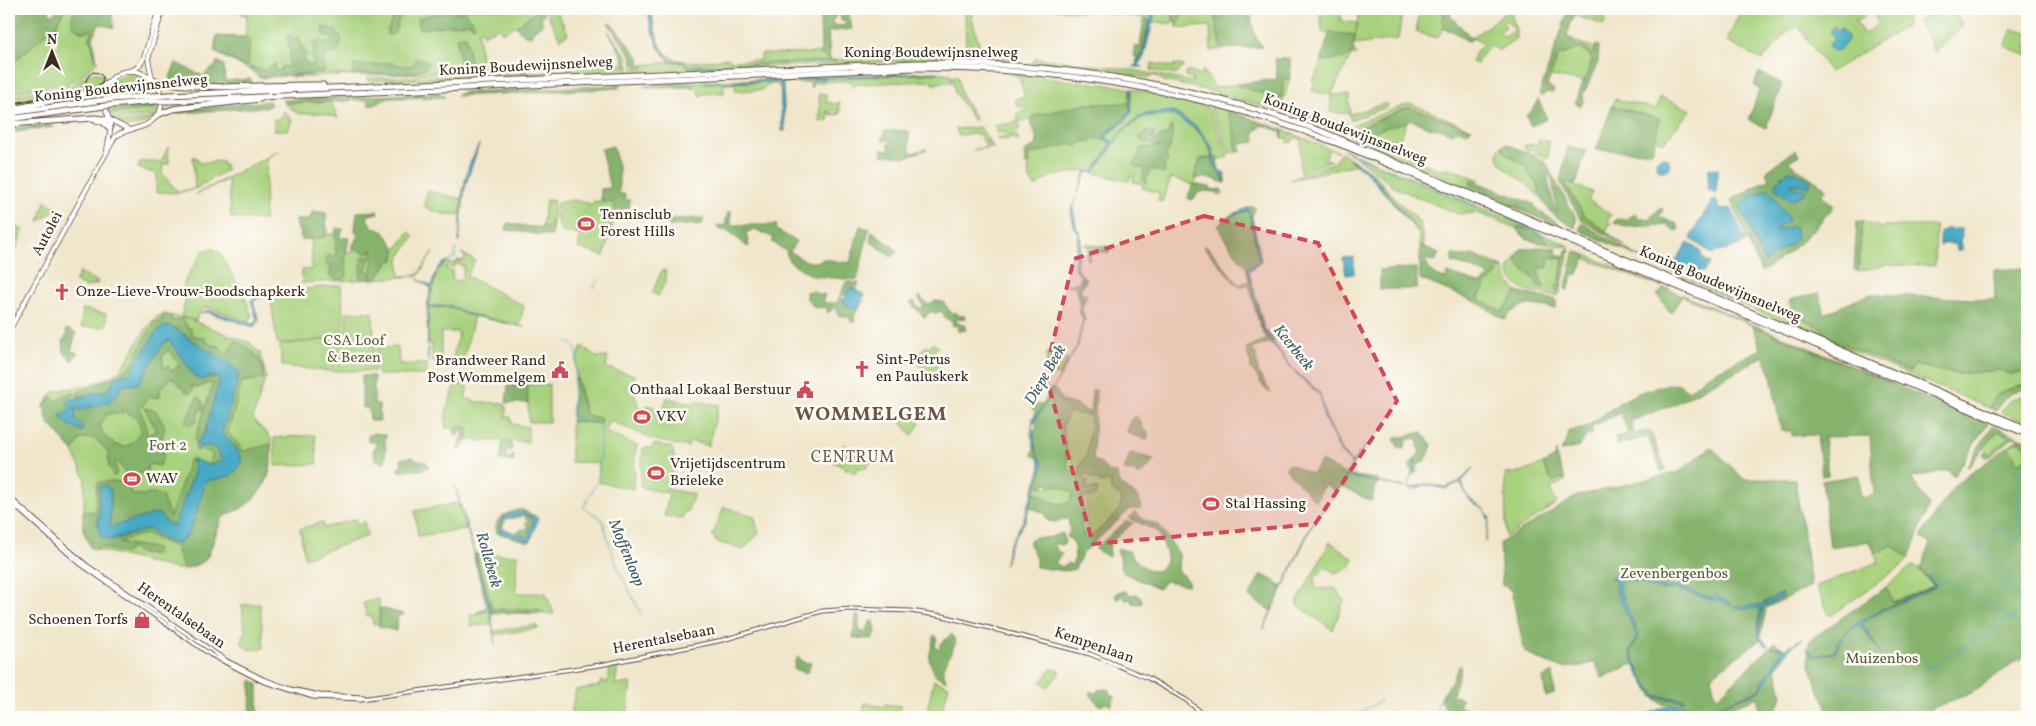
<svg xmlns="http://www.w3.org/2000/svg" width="2036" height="726" font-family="Vollkorn,serif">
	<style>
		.green { fill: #a7d17c; stroke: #717e4d; fill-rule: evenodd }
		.forest { fill: #85b36c; stroke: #606e45; fill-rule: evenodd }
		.water { fill: #45a8c5; stroke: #406972 }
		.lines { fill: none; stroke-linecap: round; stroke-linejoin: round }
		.stream { stroke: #45a8c5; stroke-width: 1 }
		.secondary-casing { stroke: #564638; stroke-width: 5 }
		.primary-casing { stroke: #564638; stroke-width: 5.5 }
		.highway-casing { stroke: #564638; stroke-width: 7 }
		.secondary { stroke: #fff; stroke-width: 3 }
		.primary { stroke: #fff; stroke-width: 4 }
		.highway { stroke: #fff; stroke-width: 5 }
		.tram { stroke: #3b2a1e; stroke-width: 1 }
		.highway-bridge-casing { stroke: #564638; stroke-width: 7; stroke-linecap: butt }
		.highway-bridge { stroke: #fff; stroke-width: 5 }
		.marked { fill: #d1495b; fill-opacity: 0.2; stroke: #d1495b; stroke-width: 4; stroke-dasharray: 10 6; stroke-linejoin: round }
		.labels { text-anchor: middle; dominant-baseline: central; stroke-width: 5; stroke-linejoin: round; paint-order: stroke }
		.street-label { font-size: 15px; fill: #3b2a1e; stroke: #fdfcf7 }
		.poi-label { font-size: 15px; fill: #3b2a1e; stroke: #fdfcf7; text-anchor: start }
		.park-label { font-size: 15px; fill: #5b5c3a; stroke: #fdfcf7 }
		.water-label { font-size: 16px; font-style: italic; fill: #3f5c61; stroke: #fdfcf7 }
		.neighbourhood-label { font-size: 16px; letter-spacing: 1px; fill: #705144; stroke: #fdfcf7 }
		.district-label { font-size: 20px; font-weight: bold; letter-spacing: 1px; fill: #705144; stroke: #fdfcf7 }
	</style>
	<rect width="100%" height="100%" fill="#fdfcf7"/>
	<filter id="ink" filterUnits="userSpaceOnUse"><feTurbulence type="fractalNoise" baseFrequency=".02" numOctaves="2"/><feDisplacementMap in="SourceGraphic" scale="10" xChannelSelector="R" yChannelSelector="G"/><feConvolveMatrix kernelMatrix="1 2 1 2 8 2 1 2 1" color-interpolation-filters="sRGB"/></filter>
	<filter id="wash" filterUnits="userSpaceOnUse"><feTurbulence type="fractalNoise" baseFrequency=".0096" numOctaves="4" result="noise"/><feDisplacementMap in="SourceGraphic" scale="20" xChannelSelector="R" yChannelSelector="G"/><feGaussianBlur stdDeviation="1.12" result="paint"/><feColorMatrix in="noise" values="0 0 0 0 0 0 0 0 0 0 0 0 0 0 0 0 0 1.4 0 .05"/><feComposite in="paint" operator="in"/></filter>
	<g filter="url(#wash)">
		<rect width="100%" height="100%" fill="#f0e6cb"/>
		<path class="green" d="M64 9H77V12L93 29 90 38 97 62 79 78 68 83 9 93V66L48 32 57 28V23Z
			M241 9H556L568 34 560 39 545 10 502 33 499 27 483 35 482 30 478 31 482 72 333 76 418 73 317 75 314 77H291L311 75 262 76 214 52 216 36 245 37 247 15 241 14Z
			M647 9 653 10C652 19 654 27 657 36 666 71 702 61 729 58L730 61 761 60V54L819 53 830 60 880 58V54L953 51 959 54V59L633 72V63L636 61 638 69 644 66 642 65 670 62 658 48Z
			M965 9H970L982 56 1014 58 1013 61 966 59Z
			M1055 9H1098L1115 13 1135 14 1140 9H1171L1174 23H1149V20L1144 18 1085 10 1084 12Z
			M1320 9H1341V21L1357 23 1356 32 1359 9H1403L1398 39 1354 45 1356 35 1322 32Z
			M1420 9H1447L1441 20 1444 22 1443 29 1437 38 1416 32Z
			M1510 9 1515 27 1514 28 1506 20 1503 23 1506 26 1499 32 1504 37 1516 28V38L1499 50 1491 46 1483 52 1477 64 1472 62 1477 50 1484 43 1472 38Z
			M1574 9H1587L1606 19 1604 25 1574 15Z
			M1741 9H1860L1865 17 1856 22 1864 34 1879 24 1870 9H1908L1905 27 1830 72 1798 26 1787 32 1763 60 1727 42ZM1835 27V30L1840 28 1846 34 1844 44 1834 51 1830 46 1834 38 1831 31Z
			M1940 9H1952L1963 26 1935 52 1918 22Z
			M1214 13 1221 49 1211 51 1210 26 1177 28 1182 14Z
			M2012 29 2027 33V56L2005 46Z
			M1561 36 1598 49 1585 82 1547 75Z
			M1353 49 1357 54 1351 56 1331 95 1312 91 1315 83 1312 80 1317 74 1322 58 1327 61 1352 54Z
			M1036 58 1133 70 1192 82 1193 79 1185 76 1186 71 1202 75 1203 70 1215 88 1238 84V86L1280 99 1284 80 1290 77V79L1282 103 1284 108 1280 111 1211 91 1164 81 1154 75 1147 78 1099 69 1032 63Z
			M611 61 613 65 623 64 624 67H629L630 72 574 75 573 72H568L566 64 580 66V62H583L584 65H608V62Z
			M1152 63 1174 67V64L1184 66 1176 75 1151 70Z
			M508 71 509 74 525 73 526 77 367 81V78L493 75Z
			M91 72 103 74V83L100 86 9 108V96L71 86Z
			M936 72 951 74 952 82 937 83 935 85 930 81 858 84 853 87 852 81 813 82 811 88 810 82 783 83V81L780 82V88L776 84 766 85 762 90 736 91 735 84H724V93L702 94 700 97 698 90 692 87 693 82Z
			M132 73 149 79 157 90 112 91 106 96C110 82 118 75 132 73Z
			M1011 74 1117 86 1196 102 1195 104 1207 107 1210 112 1228 157 1215 161C1212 137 1193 123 1174 113V115C1193 125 1210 139 1213 161L1203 159 1195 185 1171 178 1162 202 1158 201 1159 193 1142 188 1143 184 1133 182 1134 177 1130 176 1129 181 1093 173 1110 151 1112 141 1104 137 1124 122 1132 111 1130 89 1128 105H1091L1019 122 1020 130 1011 132V135L1016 134 1019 141H1015L1014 138 998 140 997 138 1007 135 1006 132 996 133 995 126 1018 122 1017 113 1026 111 1024 106 1017 107 1015 99 1025 96 1019 77Z
			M953 76H958L961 95 975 117 974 121 955 93Z
			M819 94H826V102L837 104 839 101 840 109 826 112 835 114 840 110V114L828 115V121L820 122Z
			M1331 95H1349L1350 114 1384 104H1388V107L1350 120V114L1330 112Z
			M1660 97 1691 110 1663 143 1655 138 1659 119 1612 106 1615 99 1656 109Z
			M331 102 338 118 322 113 299 114 284 103Z
			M1408 104H1412L1472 129 1402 109 1358 130 1362 135 1407 121 1401 137 1398 139H1371L1349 134 1352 125Z
			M157 105C164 120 134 129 122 125L123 122 150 119V116L120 119 121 124 114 120 107 109 113 113 154 109Z
			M1210 106 1226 110 1233 125 1237 152 1229 153Z
			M284 111 292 120 288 130H274V119L277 120Z
			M980 127 994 149 986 139 991 147 973 150 987 147 979 134 958 135 956 129Z
			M1283 130 1338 152 1329 149 1325 160H1331L1300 173 1301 138 1292 139 1293 142 1288 143V138H1282Z
			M1348 136 1381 144 1438 169 1450 168 1480 180 1474 181 1475 187 1507 200 1508 204 1527 210 1532 215Z
			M1103 137 1111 144 1093 172 1088 170 1051 176 1035 187 1030 180 1025 153Z
			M1538 140 1549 141 1548 158 1525 149 1524 145 1539 144Z
			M1502 145 1505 153 1526 166 1533 180 1538 183 1539 197C1533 191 1528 185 1522 180 1510 172 1489 161 1502 145Z
			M168 147 169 164H163L162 173 178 192 194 189 175 193 156 192 157 174 138 168 140 162H161Z
			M1343 149 1557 240 1571 247 1549 244 1546 239 1525 228H1516L1478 213 1458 214 1396 188 1362 161Z
			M279 151 267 158 264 220 231 218 228 179 196 194Z
			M1341 152 1374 174 1398 202 1415 217 1420 223 1424 247 1420 245 1418 230 1384 189 1368 170 1348 159 1356 164 1290 180 1334 162Z
			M193 157H196L200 163 222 161 227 170 195 189Z
			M1563 181 1592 192 1588 200 1611 215 1607 221 1611 223 1606 231 1584 215Z
			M427 191 462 199 461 214C448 215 434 214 424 206Z
			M546 200 554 201C553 211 555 223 545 228L542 227Z
			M574 200 591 204 595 201 613 203 616 211 604 256 578 248 581 235 561 232 556 216 557 203Z
			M45 201 57 208 39 222Z
			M1862 220 1884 229V226H1936L1935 266 1887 265 1858 271Z
			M9 224 23 230 9 268Z
			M409 232 414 236 399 258 400 276 418 275 433 252 418 276 375 279Z
			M337 233 339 252H353V248L374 249 373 279 302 283V270L312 269 311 238Z
			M206 250 214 249 220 253 246 300 252 317 249 321 207 307 199 312 196 321 181 316 186 299 181 297 185 281 202 252Z
			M461 253 475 260 467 276 524 306 519 326 474 316 463 361 452 362 459 332H441V362H432V344L428 342C429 324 427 278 441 266 446 261 450 264 455 263L454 268 446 266V269L454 271 450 273 453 274 452 280 462 281 464 266 456 264 457 260 463 261 465 257Z
			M1586 255 1665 288 1586 259Z
			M1517 256V264L1544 287 1538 273 1549 257 1563 259 1559 286 1555 289 1559 295 1554 296C1535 292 1512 292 1508 269Z
			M1641 258 1743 303 1746 301 1788 317 1792 314 1823 328 1822 335 1910 372 1914 365 1957 374 1998 370 2010 374 2025 372 2027 385C2009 388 1996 390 1989 408L1739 303Z
			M1503 267 1507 280 1517 292 1502 312 1478 299 1485 286Z
			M662 270 666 271V280L658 296 652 293Z
			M80 272 98 282 97 284 85 287 75 282Z
			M341 285 344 327C330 344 297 342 277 343L270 293Z
			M1683 295 1895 384 1682 296Z
			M83 309 106 314 107 323 103 327H81Z
			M346 312H373L375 371H327L282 366 280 345 335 338 347 326Z
			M164 314 188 319 250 343 260 353 266 376 253 418C256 426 267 430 271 439 272 443 271 450 271 454 273 492 248 501 222 518L208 556 203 562 186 569H176L91 548 83 530 85 478 73 451 48 422 44 406 53 392C73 386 105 386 121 368 134 354 147 316 164 314Z
			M933 343 938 347 932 353 934 363 941 370 932 379 918 365 921 362 916 357 927 345 929 347Z
			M582 346 597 357H608L606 368 635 375 632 385 639 409 647 408V405L663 410 667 398 695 404V401L719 405 708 446 690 441 688 447 651 439 609 420 605 432 638 446 636 447 633 489 598 482 599 463 571 462V424L574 421 599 424 601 419 585 415 575 366Z
			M398 347 399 364H427V375H378L377 348Z
			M1047 353 1068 360 1060 375 1047 374Z
			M456 381 468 387 465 398 477 402 502 403 506 406V417H511L512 424 528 427V442L464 440 468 427 446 428V413Z
			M549 384V422H529L527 385Z
			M2027 394V423L2001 412 2009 401Z
			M1067 411 1092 416 1087 458 1080 477 1066 469 1060 428Z
			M912 413 920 423 912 436 901 422Z
			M1998 431 2009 436 1990 455 1983 448Z
			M315 435 317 464 275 466 274 438Z
			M2017 441 2027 446V457L2019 463 2007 447Z
			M654 444 671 447C679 458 670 480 667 493L640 487 643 448H650Z
			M844 444 871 461 867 467 862 469 858 467 855 473 833 462Z
			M1543 464 1552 482 1563 478 1564 481 1550 489 1557 503 1506 537 1505 474 1521 473Z
			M1085 473 1101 482 1111 481V489L1122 498 1119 511 1094 537 1089 539 1084 535 1087 500 1098 489H1087L1088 481 1081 477Z
			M1051 484 1072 489 1074 493 1070 503 1056 504 1034 493 1037 485 1049 488Z
			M670 490 694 494 687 512 685 511 682 518 664 516Z
			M458 503 466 529 418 536 415 511Z
			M724 507 754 516 759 533 743 550 715 541V537L712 536Z
			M356 519 358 526 364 521 367 536 305 558 300 529 322 522 324 528Z
			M1330 542 1354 559 1350 567 1335 573 1326 567 1315 578V589L1335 588 1344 600 1333 630 1296 604Z
			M1892 544 1909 558 1904 564 1830 616 1816 586 1879 562 1875 554Z
			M475 554 517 555 516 593H546L554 614 492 613Z
			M1912 566 1921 569 1937 585 1893 602 1886 587Z
			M379 599V624H373L371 615 367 616 363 603Z
			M260 604 264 648 250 650 242 644V636L245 635 242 605Z
			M490 610 492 625 471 626 470 615Z
			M535 625 539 628 495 635 494 631Z
			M618 666 615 685 631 683 627 717H570L576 690 599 686 601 681 608 682 610 668Z
			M1052 668 1061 672 1048 687 1041 682Z
			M934 680 949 686 940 717H929L928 705Z
			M865 703 884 707 885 704 901 706 898 717 862 715Z"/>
		<path class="forest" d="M9 9H49L50 14 55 13 57 9H65L57 23V28L48 32 9 66Z
			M77 9H111L114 28 99 24 93 38 97 62 90 38 93 29 83 32 72 26V15Z
			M394 9H399L400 14 395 33 389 36 386 34 393 18Z
			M1094 9H1140V10L1131 15 1096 11Z
			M1171 9H1249L1255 36 1262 47 1221 49 1214 13 1182 14 1177 28Z
			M1447 9H1454L1450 16 1472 38 1469 42 1452 31 1443 29 1444 23 1441 20Z
			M464 11 472 19 475 26 472 27 471 23 419 29 418 19 427 15Z
			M541 11 544 13 541 18 543 24 534 30 531 36 525 35 516 27 532 14Z
			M849 12 852 29 828 32 830 60 819 53 821 51 820 16 836 13 837 16 832 21 833 25 843 26 847 22 841 20 840 13Z
			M1572 13 1574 18 1569 25 1567 37 1573 39 1574 44 1587 48 1593 55 1596 45 1599 46 1598 62 1583 95 1584 99 1581 106 1575 103 1592 61 1589 55 1579 49 1558 56 1547 86 1554 90 1552 93 1546 92 1543 96 1539 95 1567 14Z
			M1144 18 1149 20 1142 55 1136 62 1137 57 1134 56 1135 47H1140Z
			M608 23H611L639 57 640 64 644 66V69H638L636 62 633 63 631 55Z
			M323 27 335 30 342 39 337 53 326 54 325 61 321 64 325 66 324 72 260 78 249 68 250 67 265 70 274 64H276L274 70 281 71V67H289L290 54 287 35H290L294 38 299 37 301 45 307 55 304 59 306 64 313 66 314 60 311 56 315 50 313 44 321 40 324 43H330L334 39 324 36Z
			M608 31 627 56 629 67H624L623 57Z
			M1329 33 1355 35 1352 54 1344 58 1324 61 1322 58Z
			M466 36 471 68 461 69 456 37Z
			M217 37 250 38 248 65 246 67 216 52Z
			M417 58 427 61 429 65C419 77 371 73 353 73L354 65H380L386 62 403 66 414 65Z
			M1290 58V77L1284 80 1281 99 1238 86V84L1277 79 1275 59Z
			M217 61 224 65 225 81 250 79 252 82 251 86 168 82 176 63 203 76 211 68 214 69Z
			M523 64 527 73 574 72V75L526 77 525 73 519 74 521 67H515Z
			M1759 72 1782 84 1766 128 1749 120 1760 88 1754 86Z
			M693 82 692 87 654 88 643 86Z
			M620 85 619 88 606 89 456 96 463 92Z
			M439 93 445 97 389 98 369 106 368 100 284 103 282 100Z
			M1538 99 1547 119 1531 126 1526 116 1532 111Z
			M269 101 271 105 267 107 166 114 168 111Z
			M1129 103 1132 109 1126 119 1104 136 1105 140 1097 139 1079 143 1077 147 1072 144 1028 155 1029 164 1026 165 1024 152 1037 145 1036 135 1030 124 1033 116 1086 104Z
			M154 105V109L113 113 112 109Z
			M1612 106 1660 119 1652 152 1596 150Z
			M1409 107 1470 129H1472L1467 133 1458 130 1450 134 1442 129 1431 128 1411 120 1362 135 1359 133 1358 130 1363 126Z
			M1282 108 1288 112 1346 123 1347 126 1346 132 1280 111Z
			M1226 110 1283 130 1282 138 1281 132 1263 125 1254 132 1255 142 1240 144 1241 152H1237L1233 125Z
			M52 125 54 127 9 133V127Z
			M1170 126 1173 128 1170 149 1166 154 1168 161 1164 164 1165 173 1162 174 1156 170H1150L1146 183 1142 180 1145 169 1134 166 1141 148 1161 147 1142 141 1140 139 1142 134 1146 131 1154 132V137L1151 138 1157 140 1161 136 1167 135Z
			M885 131H909V148L912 153 927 149 906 157 882 155V149L890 150 888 143 892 142 891 140 882 141Z
			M1507 144 1545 161 1550 171 1548 180 1555 210 1557 211 1551 173 1576 218 1575 228C1555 217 1540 207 1538 183L1533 180 1526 166 1505 153 1502 145Z
			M613 146 619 171V194H625V200H630L629 208 616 211 613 203 601 202V189L610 188 601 149Z
			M1568 147 1586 151 1576 184 1564 182 1584 215 1625 246 1581 220 1560 182Z
			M1795 150 1799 155 1788 162 1827 189 1822 195 1834 206C1813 232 1790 254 1761 272L1731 200 1769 179 1766 172ZM1782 175 1809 187 1790 183 1792 187 1805 193 1794 199 1786 198 1778 189ZM1767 189C1780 195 1777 221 1776 231L1785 228 1797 234V237L1787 247 1763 261 1741 208 1747 199Z
			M1212 157 1217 158 1219 170 1224 173 1227 182 1224 183 1211 178H1194L1200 159Z
			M1471 180 1534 204 1538 211 1559 223 1556 225 1532 215 1516 205 1508 204 1506 200 1471 185Z
			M1193 184 1210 187 1212 190 1221 189 1223 194 1220 196 1216 192 1204 191 1201 193 1199 191 1195 198 1190 200 1188 197Z
			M1252 206 1255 208 1252 217 1261 259 1249 271 1264 328 1274 340 1273 345 1267 343 1252 349 1256 354 1258 372 1271 393C1261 389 1258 374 1250 368L1251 365 1246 348 1268 339C1260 335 1252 299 1250 287L1247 285 1240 287 1236 284 1203 246H1207L1239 285 1249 281 1246 267 1223 237 1218 226 1229 216Z
			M1660 208 1663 209 1659 217 1677 224 1679 230 1674 231 1666 225 1626 227 1614 222 1617 219 1626 220 1635 214 1639 219H1649Z
			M313 211 326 213 327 234 322 238 302 240 295 220H309Z
			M377 211 378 213 369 215 367 219 373 227 384 232 395 247 394 260 389 261 377 278 360 279 362 257H370L366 269 372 277V249L368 254 352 247 358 235 355 231 357 212Z
			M728 212H731V225H777L776 230 796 241 790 251C800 258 811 267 823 259L850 263 860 226 869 229 857 280 812 276 789 261 786 251 772 242 774 238 757 230 746 232 749 246H746L730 232 718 229 717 225 725 226Z
			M704 218 702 224 669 226 668 219Z
			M553 220 552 236 506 230 507 223C520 224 547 234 553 220Z
			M1857 221H1862L1858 271 1854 270Z
			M1582 223 1583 224 1641 258 1579 230Z
			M1517 227C1528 227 1546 235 1549 244 1535 243 1524 240 1516 228Z
			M336 228 343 229 339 238H349L345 260 347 276C341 282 334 280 329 275L332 266H328L324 258 328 254 331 257 336 254C336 244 334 238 336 228Z
			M872 231 898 251 892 257 870 241Z
			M1089 243 1091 245 1106 246 1111 250 1109 253 1092 250 1089 260 1087 259 1088 249 1085 244Z
			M1420 245 1439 253 1435 262 1425 259C1429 272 1433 275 1446 279L1448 273 1481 284 1489 277 1488 274 1452 262V254L1462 257 1472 255 1503 267 1485 286 1478 298 1502 312 1517 292 1556 300V309C1533 305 1520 299 1505 320L1478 303 1420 279Z
			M1541 247 1557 248 1556 254 1564 256 1567 249 1570 250 1560 293 1555 289 1556 285 1559 286 1563 259 1550 257 1547 268 1541 267 1538 273 1544 287 1541 289 1531 275 1517 264V256L1521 249Z
			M1575 251 1586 255 1577 276 1573 275 1568 290 1565 289Z
			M1417 268V289H1380V270Z
			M2027 268V345L2022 346 2025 372 2010 374 1998 370 1957 374 1914 365 1910 372 1822 335 1823 328 1792 314 1790 300 1819 293 1824 314 1870 294 1995 300 1994 270Z
			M1081 275 1085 277 1086 282 1081 286 1079 292 1087 295 1082 309 1085 321C1080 314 1078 295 1074 284L1070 287 1067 285 1079 282Z
			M846 282 859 283 856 290 841 296 846 306 855 308 864 301 854 316 855 321 853 323 848 317 838 315 835 307 828 313 826 307 815 308 807 299 806 292 813 291 820 295 825 294 823 300 825 303H837Z
			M1665 288 1683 295 1671 313 1657 295Z
			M920 296 926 304H930L934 301 943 302 952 314 955 312 960 316H965V318L955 319 959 324 964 325 966 330 958 331 957 325 953 326 952 321 945 318 942 311 935 313 930 311 925 318 910 303 914 301 918 308H923V305L918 298Z
			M163 314 173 316 170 319 175 321 183 318 188 328H191L192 335 204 338 211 345 219 346 229 357V350L236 341C251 347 266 361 263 379L242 382 228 433 244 451 271 444C272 471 265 494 240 509 234 512 227 514 222 518 209 543 215 562 183 569L176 547C144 536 156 528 119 542L156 549V555L141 554 131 548 125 553 101 547 97 549 91 548 83 530V511L95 512 97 484 100 482 122 481 128 483 132 495 157 494 162 496 170 517 190 459H192L195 471 174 527 165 521 158 513 110 528 111 491 101 486 99 489 98 529 113 540 148 529 167 541 199 502 206 481 221 478 241 465 240 453 222 433 237 372 174 327 143 354 130 373C118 374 114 380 109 390L78 398V393C91 385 119 379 129 366 139 355 143 338 153 326V322L161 321Z
			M1753 326 1988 423 1953 477 1949 470 1911 478 1929 505 1909 558 1892 545 1875 554 1870 541 1830 547 1822 481 1859 475 1861 498 1874 495 1870 436 1824 437 1828 475 1822 476 1817 435 1792 436V431H1781L1771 375 1764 356 1673 405 1631 421 1634 434 1650 430 1666 470 1661 471 1648 437 1617 445 1615 437 1628 434 1621 413 1591 427 1593 434 1586 436 1579 447 1561 451 1568 438 1569 431 1585 428 1622 401 1641 392 1665 385 1679 384 1689 391 1705 377 1761 349Z
			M67 329 76 333 71 351 78 353 72 361 64 353 63 341 68 333 65 331Z
			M169 340 196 378H221L205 432 196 445 195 439 213 384 209 383 197 388 191 385 193 390 189 394 172 378 160 388V397L156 398 150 396 140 409 146 425 147 436 156 430 145 408 155 410 165 426 161 443 164 454 160 466 149 464 146 473H125L118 462 115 463 117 474 114 477 109 466 108 452 94 438 80 439 73 451 48 422 44 406 52 397 57 401 66 394 75 393 68 401 71 409 61 418 81 432 83 427 75 418 76 412 73 407 79 410 98 405 118 395 121 385 138 384 164 343ZM168 349 180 365 171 371 168 366 164 368 162 357ZM123 410 137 418 141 430 134 442 124 447 113 444V442L104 436 100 425 106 415 113 413 122 414Z
			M362 376H374V404H379L380 421H370L369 408H362Z
			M575 377H576L585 414 601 419 599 424 574 421 571 423Z
			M527 385 528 403H506L508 386Z
			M2027 385V389C2010 391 2004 397 1996 411L1989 408C1996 390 2009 388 2027 385Z
			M1051 388 1056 390 1062 401 1077 405 1090 413 1092 390H1096L1093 459 1101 464 1109 472 1117 473 1119 483 1137 496 1142 506 1140 509H1130L1082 554 1075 569 1065 571 1036 567V557L1030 546V540L1035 537 1048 538 1063 533 1065 543 1061 545 1053 543 1056 550 1062 554 1055 563 1062 567 1068 563 1072 565 1075 558 1074 542 1067 537 1070 531 1068 518 1058 522 1048 521 1044 513 1027 506 1034 492C1047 493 1047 507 1069 503L1073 493 1060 486H1051L1047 483 1041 487 1035 484 1042 472 1039 459 1032 455C1037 445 1030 434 1037 425L1032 419 1036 413 1031 408 1033 404 1043 405 1048 395 1047 391ZM1069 412 1087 415 1091 418 1087 455 1080 466 1079 475 1068 468 1064 430 1062 428ZM1085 474 1101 482 1111 481V489L1122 498 1119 511 1089 539 1084 538 1082 530 1084 498C1087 497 1096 500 1098 489H1087L1088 481 1081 477Z
			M198 396 203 403V410L200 409 195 423 191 425 185 423Z
			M1136 416 1141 423 1142 428 1148 433V438L1146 440 1127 433 1130 420Z
			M1993 425 2027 441 2014 437 1989 457H1985L1983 453 1986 451 1990 454 2009 437 1998 431 1969 466H1967Z
			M465 426 469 431 468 439 464 442 461 450H457L464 434 460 430 459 435 455 436 454 430 456 427Z
			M1422 432 1432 445 1426 460 1416 467 1417 472 1414 474 1409 465 1420 453 1417 438 1407 440 1404 449 1399 448 1394 439Z
			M374 433 386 435C384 444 387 456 384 463L375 460 373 451 377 443 368 441V436Z
			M2018 439 2027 443V446L2017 441 2008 447 2019 463 2027 457V653L2021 660 2013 663 1972 693 1930 709 1933 717H1830C1823 697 1802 660 1810 640L1886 587 1893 602 1936 585 1921 569 1930 543 1921 538 1924 531 1955 485Z
			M503 441 511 443 512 450 506 451 507 459 514 455 513 462 500 460Z
			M202 445 215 448 223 462 208 465 213 454 200 448Z
			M1711 447 1744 479H1795L1811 586 1766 608 1760 640 1711 676 1716 698 1775 643 1788 651 1776 668 1782 695 1773 717H1759L1758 697 1715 713 1717 717H1704L1696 705 1662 704 1652 696 1633 664 1602 678 1595 662C1563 673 1554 667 1525 652L1511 591 1505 585 1502 586 1500 543 1577 496 1679 472Z
			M1556 451 1557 460 1566 481 1562 478 1552 482 1543 464 1555 457Z
			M1130 453 1154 459 1148 468 1138 476 1135 472 1124 470Z
			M412 457 416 460 426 462 429 467 416 471 411 469 402 472 397 469 402 464 401 459Z
			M1321 461 1347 475 1378 479 1371 501 1342 487 1337 492 1324 485 1316 502 1285 468 1289 464 1312 474Z
			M521 509 538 518 531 541 528 542 497 533C492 516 508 513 521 509ZM525 513V518L529 520 525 523 528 526 525 530 522 529 515 533 502 528 506 519 521 517Z
			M1135 512 1144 520 1159 525 1179 554 1178 570 1188 581V585L1165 581 1159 589 1124 573 1120 568 1121 560 1117 550 1120 549 1129 551C1134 561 1147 572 1158 571 1177 555 1159 545 1159 532L1129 518Z
			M1126 521 1133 523 1110 543 1109 557 1095 549Z
			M476 553 493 609H540L546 613 494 612 489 610 472 615 487 607 474 558Z
			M1261 574 1283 586 1271 611 1249 597Z
			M1126 591 1130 595 1137 594 1142 599 1141 604 1132 603 1130 599 1125 600 1123 595 1119 599 1115 597 1117 592Z
			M380 608 404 614 403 616 398 615 396 631 379 627Z
			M856 615H859V627L861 632H867L866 628 869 626 870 621H874L876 632 872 639 853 638Z
			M951 634 956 642 943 669 946 681 935 675 929 659 934 635 937 637 935 647 939 650 941 644Z
			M798 657 804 662 811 663 808 669 810 670 805 673 794 669 795 661Z
			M1460 665 1461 669 1452 695 1462 699 1459 707 1470 710 1481 717H1448L1441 700Z
			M1553 672 1554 694 1546 697 1543 678Z
			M251 680 258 684V715L250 717Z
			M1107 689 1109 690V694L1115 696 1111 706 1106 703 1100 706 1089 693 1092 691 1095 694 1098 690Z"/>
		<path class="water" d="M649 9 659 45 670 60 684 62 689 66 836 61 688 67 684 63 670 61C658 47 648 28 649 9Z
			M1153 9H1156L1144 57 1138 65 1143 67H1134L1142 55Z
			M1834 26 1835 30 1842 28 1843 33 1847 35 1849 39 1840 50 1833 51 1828 46 1834 39 1830 31Z
			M938 73 783 81 785 131H782L780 82 704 83 813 77Z
			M1130 89H1132L1130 104 1132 111 1124 122 1105 137 1114 142 1122 131 1143 114 1172 111 1196 126 1211 145 1216 165 1224 175 1225 182 1214 165 1209 146 1197 130 1171 114 1142 117 1122 132 1094 173 1087 172 1077 194 1086 171 1093 172 1111 145 1103 136 1123 120 1130 110Z
			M479 144 465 188 459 242 463 189 469 165Z
			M1656 164a7 7 0 1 1 14 0a7 7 0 1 1-14 0Z
			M1349 158 1368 170 1417 231 1368 174Z
			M1709 168 1718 169 1716 194 1707 188Z
			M1788 171 1796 172 1811 181 1809 187 1791 183 1792 187 1806 190 1805 193 1790 200 1775 188 1778 181Z
			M1769 189 1788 218 1787 222 1777 227 1776 231 1791 226 1794 227 1797 237 1792 243 1765 262 1740 206 1747 199Z
			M1076 197 1073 210 1077 230 1080 231 1081 244 1076 266 1084 278 1080 294 1083 298 1081 311 1084 319 1078 345 1032 426 1037 455 1043 463 1042 468 1025 521 1010 545 1005 564 1008 547 1023 521 1041 467 1031 435 1033 419 1044 405 1077 346 1083 319 1079 311 1082 298 1078 294 1083 280 1074 267 1079 232 1075 231 1071 210Z
			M1716 200 1720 210 1731 208 1746 241 1740 245 1712 254 1691 239V235L1712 201Z
			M1249 208 1261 262 1249 271 1263 328 1292 368 1320 393 1325 415 1342 451 1350 461H1353L1365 446 1353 462 1348 476 1404 487 1406 488 1348 477 1341 487 1352 464 1341 453 1323 416 1320 395 1291 369 1262 329 1247 268 1259 262 1249 213 1248 211 1229 216Z
			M1946 229H1962L1961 251 1957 250 1956 244H1942L1940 246V232Z
			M1688 243 1699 249 1703 259 1711 263 1704 272 1691 270 1674 263Z
			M1354 257V274L1346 275 1343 258Z
			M448 261 437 271 428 306H451L464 313 525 327 464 314 452 307 428 308V362L427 306 431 288 417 279 432 286C435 275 436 265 448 261Z
			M851 288 865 295 856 311 843 302 847 291Z
			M272 289 273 292 253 301 259 320 254 327 206 312 201 313 208 310 253 324 257 320 251 300Z
			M170 326 231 365 238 372V381L222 433 240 453 241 465 231 476 206 481C201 496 192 548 172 543 163 541 157 533 148 529L109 540 101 537 98 529 100 486 106 485 111 491 110 527 158 513 165 521 174 526 195 471 192 459 210 465 223 461 215 448 202 445 198 451 196 450V445L205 432 220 378 209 376 203 380 196 378 169 340 164 343 138 384 121 385C115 405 97 406 79 410L73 407 76 412 75 418 83 427V431L69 425 60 416 71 409 67 403 69 400 109 390 116 377 130 373 156 332 162 327Z
			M1415 460 1417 461 1408 487 1410 488 1425 484 1447 487 1460 481 1473 468 1462 482C1467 506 1482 501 1490 518L1485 542 1489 521 1484 509C1469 504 1466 495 1460 482L1445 489 1426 485C1420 487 1415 491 1408 488Z
			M455 486 491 610 495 645 490 610Z
			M1340 488 1312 525 1263 630 1311 525Z
			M516 512H526L525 514 503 519 501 528 527 537 534 520 526 515H534L538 520 530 541 499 532 501 518Z
			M1917 567 1935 585V587L1879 612 1862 623 1882 655 1860 624 1848 631 1834 653 1817 657 1811 655 1807 648 1815 656 1833 652 1841 638 1852 626 1878 611 1934 586Z
			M1614 575 1646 581 1664 588 1679 587 1712 598 1716 595 1732 604 1731 606 1717 599 1712 600 1676 589 1662 590 1637 582 1621 580 1619 588 1639 636 1631 651 1641 675 1656 696 1684 699V701L1655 697 1639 675 1630 652 1637 636 1615 589 1616 578 1611 579 1610 577Z
			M1782 593 1780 596 1783 597 1763 607 1759 635 1769 647C1751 639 1761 622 1760 608L1741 609 1733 606 1760 605Z
			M1802 638 1801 640C1780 653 1772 671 1760 691L1714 708 1760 689 1764 678 1783 650 1771 647 1787 648Z
			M1689 706 1694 708 1699 717H1693L1690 712 1681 717H1646L1647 714 1668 706Z"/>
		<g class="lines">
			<path class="stream" d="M1351 154 1566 244
				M448 261 455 257 456 250
				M373 281H374
				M594 288 598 279
				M566 342 571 343 577 351 571 417 602 425 598 481
				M584 506 597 482
				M583 507 602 519 615 562 641 614
				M1947 521 1944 525 1979 549
				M1932 576 1968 590 2013 621 2027 623
				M1936 586 1943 582
				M2013 621 2021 599 2003 587 2012 575 1979 549 1997 527 2017 543 2019 477 2025 463
				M1824 689 1843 684 1864 688 1901 686 1903 682 2011 620
				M1352 717 1380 701
				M1433 717 1443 693"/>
		</g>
	</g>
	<g filter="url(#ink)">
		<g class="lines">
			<g class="secondary-casing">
				<path id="secondary" d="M9 497 85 564 227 661 263 679 291 689 320 695 364 697
					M9 501 79 563 211 655 262 681 313 697 361 699 600 665 723 640 822 611 851 609 910 611 943 616 1090 654 1148 678 1186 700 1207 717"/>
			</g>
			<g class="primary-casing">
				<path id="primary" d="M131 71 138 67 143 60 159 9
					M152 78 148 59 163 9
					M110 120 128 129
					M9 331 115 137C126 127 142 131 153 120 185 89 123 45 105 90 100 103 108 111 110 123 111 132 109 140 107 149"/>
			</g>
			<g class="highway-casing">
				<path id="highway" d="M153 80C209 92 266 84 323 85
					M169 95 915 63C1055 61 1190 83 1321 131L2027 429
					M111 99 153 96
					M169 101 915 68C1068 67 1207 92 1350 148L2027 434
					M112 105 154 101
					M9 113 13 109 93 92 109 82
					M10 113 96 101
					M157 115 173 109 260 99
					M9 119 97 107
					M96 120 103 122 110 128
					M9 124 95 118 110 120"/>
			</g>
			<use href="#secondary" class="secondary"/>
			<use href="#primary" class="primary"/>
			<use href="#highway" class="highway"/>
			<path class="tram" d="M9 104 82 89 89 75 93 72 99 73 103 77 102 84 97 87 9 105"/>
			<g class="highway-bridge-casing">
				<path id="highway-bridge" d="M153 96 169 95
					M96 101 111 99
					M154 101H169
					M97 107 112 105"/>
			</g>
			<use href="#highway-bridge" class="highway-bridge"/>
		</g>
	</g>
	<path class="marked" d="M1204 216 1318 243 1397 401 1315 524 1093 544 1045 373 1074 259Z"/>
	<defs>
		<g id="stadium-bare" transform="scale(1.35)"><path d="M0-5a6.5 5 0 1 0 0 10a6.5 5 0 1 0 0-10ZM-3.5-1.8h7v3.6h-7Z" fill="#d1495b" stroke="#fdfcf7" stroke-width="2.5" paint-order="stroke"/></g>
		<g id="church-bare" transform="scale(1.35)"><path d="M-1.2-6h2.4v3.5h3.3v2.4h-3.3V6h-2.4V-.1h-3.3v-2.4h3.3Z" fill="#d1495b" stroke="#fdfcf7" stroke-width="2.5" paint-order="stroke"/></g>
		<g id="civic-bare" transform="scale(1.35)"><path d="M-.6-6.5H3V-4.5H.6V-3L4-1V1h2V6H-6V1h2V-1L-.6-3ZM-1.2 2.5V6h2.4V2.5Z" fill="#d1495b" stroke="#fdfcf7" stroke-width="2.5" paint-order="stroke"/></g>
		<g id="shop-bare" transform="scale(1.35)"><path d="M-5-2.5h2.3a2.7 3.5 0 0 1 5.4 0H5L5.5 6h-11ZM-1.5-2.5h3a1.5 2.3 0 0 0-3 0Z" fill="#d1495b" stroke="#fdfcf7" stroke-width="2.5" paint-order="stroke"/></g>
	</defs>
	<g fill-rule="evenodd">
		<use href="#stadium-bare" x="586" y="224"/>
		<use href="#church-bare" x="62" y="292"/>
		<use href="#church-bare" x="862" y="369"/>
		<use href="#civic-bare" x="560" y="370"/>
		<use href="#civic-bare" x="805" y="390"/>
		<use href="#stadium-bare" x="642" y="417"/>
		<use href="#stadium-bare" x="656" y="473"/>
		<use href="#stadium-bare" x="132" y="479"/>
		<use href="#stadium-bare" x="1211" y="504"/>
		<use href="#shop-bare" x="142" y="620"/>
	</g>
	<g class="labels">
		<g class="street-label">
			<text x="931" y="53">Koning Boudewijnsnelweg</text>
			<text transform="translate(526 67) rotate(-3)">Koning Boudewijnsnelweg</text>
			<text transform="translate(121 89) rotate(-6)">Koning Boudewijnsnelweg</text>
			<text transform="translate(1345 130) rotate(21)">Koning Boudewijnsnelweg</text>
			<text transform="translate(48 234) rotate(-62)">Autolei</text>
			<text transform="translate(1720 285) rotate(23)">Koning Boudewijnsnelweg</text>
			<text transform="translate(181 616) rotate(35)">Herentalsebaan</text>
			<text transform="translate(664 640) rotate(-11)">Herentalsebaan</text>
			<text transform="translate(1094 646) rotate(19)">Kempenlaan</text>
		</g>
		<g class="poi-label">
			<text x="600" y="215">Tennisclub<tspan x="600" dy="17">Forest Hills</tspan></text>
			<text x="76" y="292">Onze-Lieve-Vrouw-Boodschapkerk</text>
			<text x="876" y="360">Sint-Petrus<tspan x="876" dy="17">en Pauluskerk</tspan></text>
			<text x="546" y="361" text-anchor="end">Brandweer Rand<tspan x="546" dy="17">Post Wommelgem</tspan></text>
			<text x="791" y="390" text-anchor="end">Onthaal Lokaal Berstuur</text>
			<text x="656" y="417">VKV</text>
			<text x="670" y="464">Vrijetijdscentrum<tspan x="670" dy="17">Brieleke</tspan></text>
			<text x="146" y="479">WAV</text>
			<text x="1225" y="504">Stal Hassing</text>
			<text x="128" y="620" text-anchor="end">Schoenen Torfs</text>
		</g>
		<g class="park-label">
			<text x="354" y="341">CSA Loof<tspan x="354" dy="17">&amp; Bezen</tspan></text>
			<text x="168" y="446">Fort 2</text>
			<text x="1674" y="574">Zevenbergenbos</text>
			<text x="1882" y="659">Muizenbos</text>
		</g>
		<g class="water-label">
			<text transform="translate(1293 348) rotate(51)">Keerbeek</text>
			<text transform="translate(1046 375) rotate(-60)">Diepe Beek</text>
			<text transform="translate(626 553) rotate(68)">Moffenloop</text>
			<text transform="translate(488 560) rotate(74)">Rollebeek</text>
		</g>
		<g class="neighbourhood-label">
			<text x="853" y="458">CENTRUM</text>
		</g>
		<g class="district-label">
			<text x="871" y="415">WOMMELGEM</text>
		</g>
	</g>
	<rect width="2036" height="726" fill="none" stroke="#fdfcf7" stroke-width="30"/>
	<g transform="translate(52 52)" stroke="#fdfcf7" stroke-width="4" paint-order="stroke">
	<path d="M0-4L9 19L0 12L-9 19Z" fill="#3b2a1e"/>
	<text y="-8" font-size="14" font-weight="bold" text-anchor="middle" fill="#3b2a1e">N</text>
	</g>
</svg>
